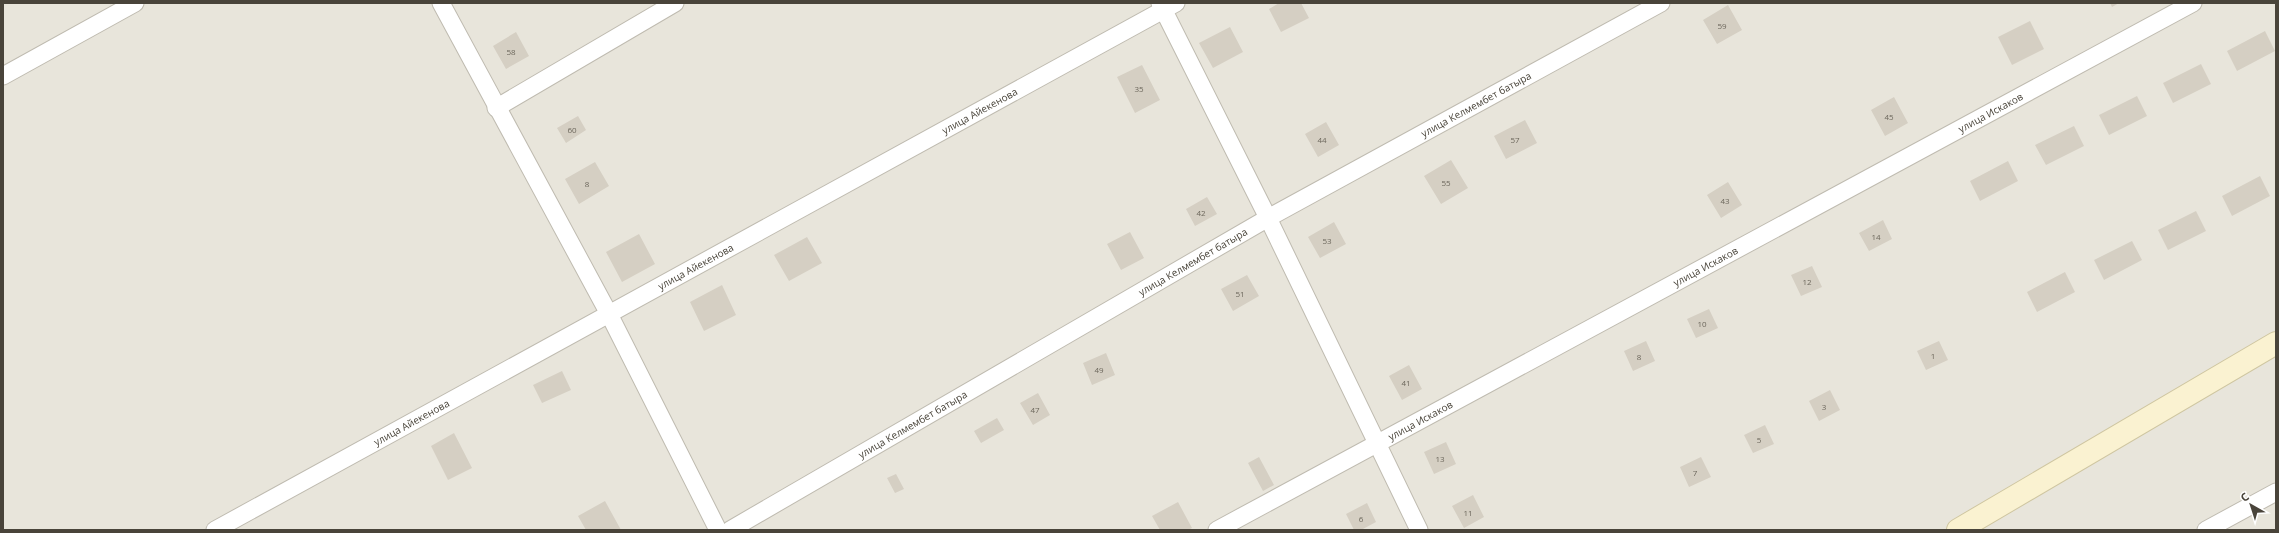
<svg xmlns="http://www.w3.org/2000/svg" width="2279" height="533" font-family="'Open Sans',sans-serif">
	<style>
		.residential { fill: #e8e5db }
		.building { fill: #d5cfc3 }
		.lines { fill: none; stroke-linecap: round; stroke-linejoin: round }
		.street-casing { stroke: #bfbbb0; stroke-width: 19 }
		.secondary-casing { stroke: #cfc6a1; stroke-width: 24 }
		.street { stroke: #fff; stroke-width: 17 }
		.secondary { stroke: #faf2d1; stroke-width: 22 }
		.labels { text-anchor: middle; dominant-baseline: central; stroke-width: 3; stroke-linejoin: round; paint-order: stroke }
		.number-label { font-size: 8px; fill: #6c675c }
		.street-label { font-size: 10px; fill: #49443a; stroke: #fff }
	</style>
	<rect width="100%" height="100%" fill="#f5f3ec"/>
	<path class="residential" d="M3 3H2276V530H3Z"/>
	<path class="building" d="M1279 3H1301L1309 18 1281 32 1269 9Z
		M2110 3H2119L2112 7Z
		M1728 5 1742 30 1717 44 1703 20Z
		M2030 21 2044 49 2012 65 1998 37Z
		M1230 27 1243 52 1213 68 1199 43Z
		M2265 31 2275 51 2237 71 2227 51Z
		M516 32 529 56 506 69 493 46Z
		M2201 64 2211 84 2173 103 2163 83Z
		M1142 65 1160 100 1135 113 1117 77Z
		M2137 96 2147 116 2109 135 2099 115Z
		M1894 97 1908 123 1885 136 1871 110Z
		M578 116 586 130 566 143 557 128Z
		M1525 120 1537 143 1506 159 1494 136Z
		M1326 122 1339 145 1318 157 1305 134Z
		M2074 126 2084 146 2046 165 2035 145Z
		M1451 160 1468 188 1441 204 1424 176Z
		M2008 161 2018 181 1980 201 1970 181Z
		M595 162 609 186 579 204 565 179Z
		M2260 176 2270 196 2232 216 2222 196Z
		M1728 182 1742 205 1721 218 1707 195Z
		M1207 197 1217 214 1195 226 1186 209Z
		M2196 211 2206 231 2168 250 2158 230Z
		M1883 220 1892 239 1869 251 1859 233Z
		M1334 222 1346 244 1320 258 1308 237Z
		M1130 232 1144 258 1121 270 1107 244Z
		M639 234 655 264 622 282 606 252Z
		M807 237 822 263 789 281 774 255Z
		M2132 241 2142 260 2104 280 2094 260Z
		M1812 266 1822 287 1801 296 1791 275Z
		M2065 272 2075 292 2037 312 2027 292Z
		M1247 275 1259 296 1233 311 1221 289Z
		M722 285 736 315 704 331 690 302Z
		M1709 309 1718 328 1696 338 1687 319Z
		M1646 341 1655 361 1633 371 1624 351Z
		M1939 341 1948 360 1926 370 1917 351Z
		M1106 353 1115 375 1092 385 1083 363Z
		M1409 365 1422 389 1402 400 1389 376Z
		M562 371 571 390 542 403 533 385Z
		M1830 390 1840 410 1819 421 1809 401Z
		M1038 393 1050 415 1033 425 1020 403Z
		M997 418 1004 430 981 443 974 431Z
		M1765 425 1774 444 1753 453 1744 435Z
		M454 433 472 468 448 480 431 446Z
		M1446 442 1456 464 1434 474 1424 452Z
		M1259 457 1274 485 1263 491 1248 463Z
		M1701 457 1711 477 1689 487 1680 467Z
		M896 474 904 489 895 493 887 478Z
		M1473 495 1484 517 1464 528 1452 506Z
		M605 501 621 530H586L578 516Z
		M1178 502 1192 528 1188 530H1160L1152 516Z
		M1367 503 1376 522 1361 530H1354L1346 514Z"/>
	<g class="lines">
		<g class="street-casing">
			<g id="street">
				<path d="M441 3 609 314 718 530"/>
				<path d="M1160 3 1268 218 1419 530"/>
				<path d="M3 76 135 3"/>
				<path d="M496 108 675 3"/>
				<path id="s1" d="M215 530 1176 3"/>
				<path id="s2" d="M730 530 1268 218 1661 3"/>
				<path id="s3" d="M1217 530 2193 3"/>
				<path d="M2206 530 2276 492"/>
			</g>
		</g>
		<g class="secondary-casing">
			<path id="secondary" d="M1958 530 2276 343"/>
		</g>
		<use href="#street" class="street"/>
		<use href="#secondary" class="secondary"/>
	</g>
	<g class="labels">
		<g class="number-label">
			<text x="1722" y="25">59</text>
			<text x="511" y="51">58</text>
			<text x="1139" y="88">35</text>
			<text x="1889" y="116">45</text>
			<text x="572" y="129">60</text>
			<text x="1322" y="139">44</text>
			<text x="1515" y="139">57</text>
			<text x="1446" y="182">55</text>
			<text x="587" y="183">8</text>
			<text x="1725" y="200">43</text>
			<text x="1201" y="212">42</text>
			<text x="1876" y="236">14</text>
			<text x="1327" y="240">53</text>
			<text x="1807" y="281">12</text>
			<text x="1240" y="293">51</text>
			<text x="1702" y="323">10</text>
			<text x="1933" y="355">1</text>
			<text x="1639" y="356">8</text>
			<text x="1099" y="369">49</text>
			<text x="1406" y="382">41</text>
			<text x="1824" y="406">3</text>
			<text x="1035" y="409">47</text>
			<text x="1759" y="439">5</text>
			<text x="1440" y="458">13</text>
			<text x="1695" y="472">7</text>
			<text x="1468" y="512">11</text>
			<text x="1361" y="518">6</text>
		</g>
		<g class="street-label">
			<text stroke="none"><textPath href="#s2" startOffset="859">улица Келмембет батыра</textPath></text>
			<text stroke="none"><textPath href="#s1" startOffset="872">улица Айекенова</textPath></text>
			<text stroke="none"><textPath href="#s3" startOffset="879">улица Искаков</textPath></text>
			<text stroke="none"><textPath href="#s2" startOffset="535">улица Келмембет батыра</textPath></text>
			<text stroke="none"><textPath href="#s1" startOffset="548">улица Айекенова</textPath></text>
			<text stroke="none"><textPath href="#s3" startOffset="555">улица Искаков</textPath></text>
			<text stroke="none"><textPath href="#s3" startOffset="231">улица Искаков</textPath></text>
			<text stroke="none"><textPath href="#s1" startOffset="224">улица Айекенова</textPath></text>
			<text stroke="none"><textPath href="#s2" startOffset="211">улица Келмембет батыра</textPath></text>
		</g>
	</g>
	<rect width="2279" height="533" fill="none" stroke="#49443a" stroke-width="8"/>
	<g transform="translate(2251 505) rotate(321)" stroke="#ffffff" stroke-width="3" paint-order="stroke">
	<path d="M0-3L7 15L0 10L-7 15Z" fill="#49443a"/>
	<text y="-6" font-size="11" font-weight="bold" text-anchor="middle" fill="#49443a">С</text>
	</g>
</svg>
